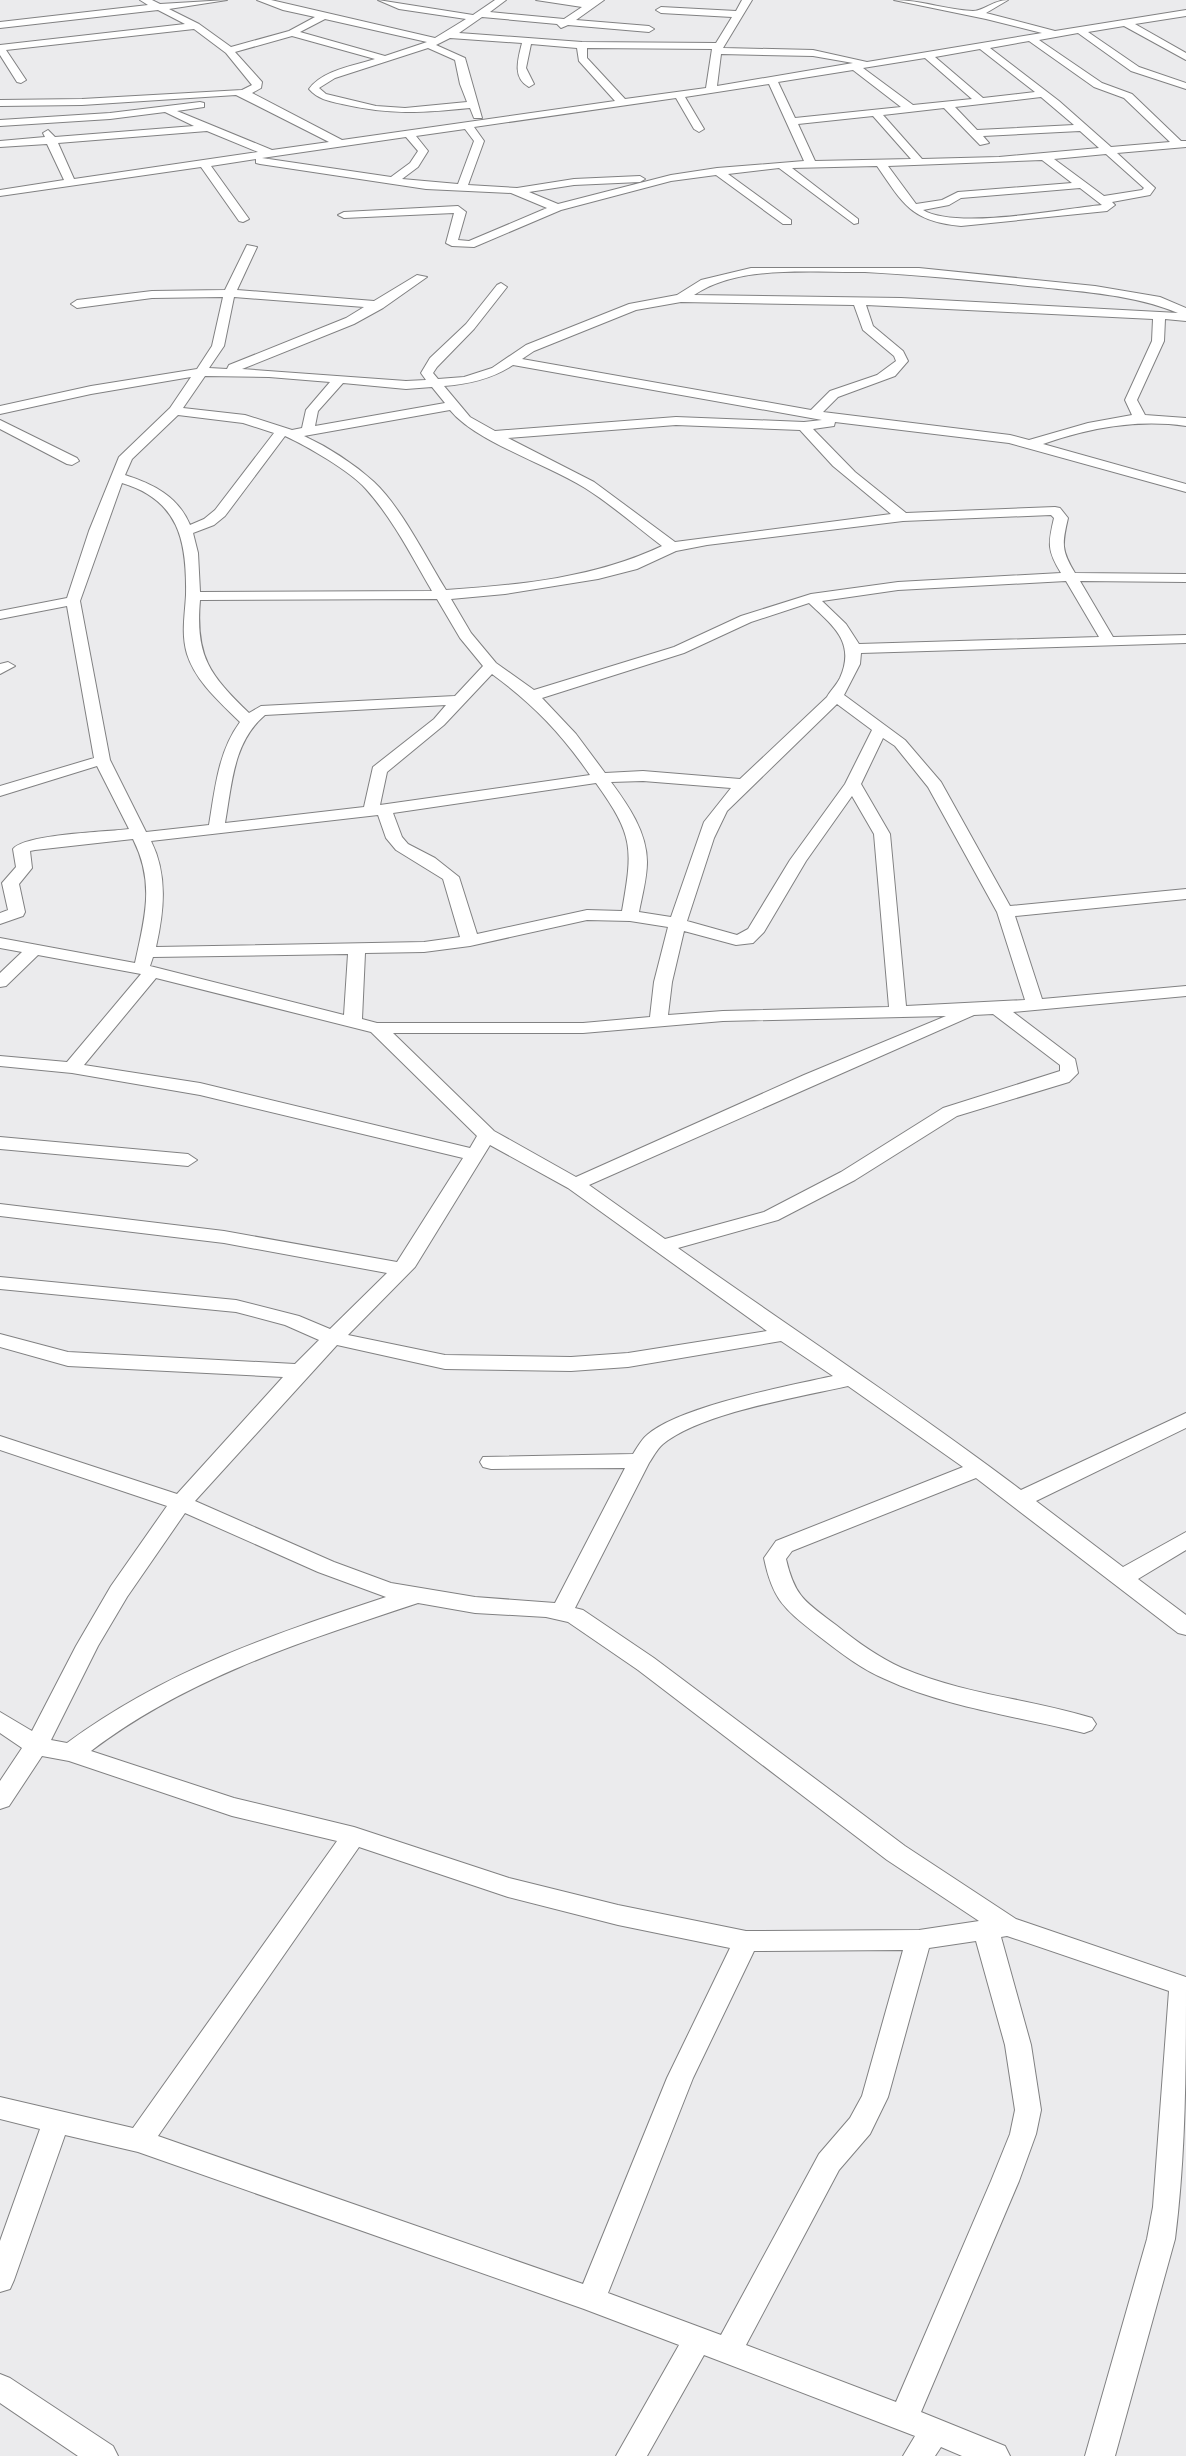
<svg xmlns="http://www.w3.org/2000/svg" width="1186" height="2456" font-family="'IBM Plex Sans',sans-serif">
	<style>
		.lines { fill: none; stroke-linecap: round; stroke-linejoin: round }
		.minor-casing { stroke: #818182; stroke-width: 2 }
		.minor { fill: #fff; fill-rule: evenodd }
	</style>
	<rect width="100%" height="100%" fill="#ebebed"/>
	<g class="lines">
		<g class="minor-casing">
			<path id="minor" d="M140 0H152L160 4 227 0 169 9 199 24 231 47 289 31 315 17 283 10 257 0H271L435 38 466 19 399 9 378 0 473 15 495 0H506L490 12 564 19 582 7 536 0H604L576 20 649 26 654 29 649 32 568 25 561 28 557 24 482 17 459 33 582 42 716 43 732 17 661 13 656 10 661 7 736 11 742 0H752L723 48 813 50 867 62 1042 33 986 19 894 0C921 0 947 10 973 11 984 11 993 0 1008 0L986 13 1055 31 1186 10V16L1135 24 1186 53V60L1124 26 1088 32 1139 67 1186 83V89L1131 71 1078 33 1039 40 1102 83 1132 94 1181 141H1186V147L1117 153 1155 188 1150 195 1112 202 1115 205 1107 211 961 226C911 221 904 205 877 166L792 168 858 219V223L854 224 779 168 728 174 791 220V224H783L716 175 671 181 561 210 474 247 452 246 446 243 454 213 344 218 338 215 344 212 458 206 466 212 458 240 469 241 547 208 511 193 426 189 260 164 256 163V159L211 166 249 219 243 222 239 221 201 167 0 196V190L64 180 47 144 0 147V141L45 137 43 133 48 130 55 137 194 126 165 112 110 119 0 126V120L110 113 200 102 204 103V107L177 111 272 150 329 142 236 95 82 105 0 106V100L82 99 242 90 252 85 226 53 194 29 6 50 26 80 21 83 17 82 0 55V45L185 24 158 10 0 28V22L148 5ZM325 19 427 42 385 56 300 32ZM292 36 375 59C353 66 323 70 309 89 318 99 328 101 342 104 390 115 421 113 470 108L474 118H482L465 58 436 45 450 38 522 43C518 59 512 78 529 87L534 84 526 68 531 44 577 48 579 61 615 101 342 140 252 93 261 88 262 82 235 52ZM1029 41 1094 87 1124 98 1170 142 1111 147 1059 101 990 48ZM428 48 455 60 460 84 467 102 405 108 376 106 326 94 319 88 335 78ZM587 48 712 49 706 88 625 99 587 58ZM980 49 1035 92 983 98 935 57ZM721 54 813 56 853 63 717 86ZM925 58 972 99 913 105 863 68ZM853 70 901 107 795 118 778 82ZM769 84 804 161 717 168 671 175 558 204 529 192 574 185 640 182 645 179 640 176 574 179 517 188 468 185 484 141 474 127 676 98 694 129 699 132 704 129 685 97ZM1041 97 1074 125 977 130 955 107ZM944 108 980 145 989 143 983 136 1080 131 1099 148 999 157 922 159 883 115ZM873 116 911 159 815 161 798 124ZM465 129 474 141 458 184 402 179 418 167 428 151 416 136ZM207 131 258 152 74 179 58 143ZM406 137 418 151 410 163 391 177 262 158ZM1106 154 1144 188 1142 190 1104 196 1054 159ZM1042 160 1072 183 958 192 942 200 916 204 888 166ZM1080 188 1102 205C1060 209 957 230 923 210L949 205 961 198Z
				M247 245 257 247 237 290 374 301 417 275 427 277 383 308 354 324 242 369 406 381 426 380 421 373 430 358 466 324 497 285 501 283 507 287 474 329 437 367 433 373 438 379 464 377 492 368 526 345 629 304 677 295 701 280 751 268H919L1095 286 1160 297 1186 308V321L1165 319 1164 341 1137 400 1145 415 1186 418V426C1136 419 1090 428 1043 444L1186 484V492L1009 443 835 422 834 426 813 429 855 472 906 513 1055 507 1060 508 1068 518C1062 544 1061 550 1075 573L1186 574V582L1080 581 1113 637 1186 635V643L861 653 860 664 844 695 905 740 941 782 1010 906 1186 889V899L1015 916 1042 999 1186 986V996L1013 1012 1075 1059 1078 1073 1069 1082 957 1116 855 1180 778 1220 678 1248C792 1329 910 1406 1021 1490L1186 1413V1428L1036 1501 1123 1567 1186 1532V1550L1138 1579 1186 1615V1635L1178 1633 976 1478 792 1551 786 1559C795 1598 806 1602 836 1625 857 1642 878 1657 902 1668 962 1694 1030 1699 1092 1718L1096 1724 1092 1730 1084 1733C1020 1717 945 1707 885 1679 861 1669 841 1653 820 1637 786 1610 773 1602 764 1558L776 1541 963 1467 848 1386C799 1397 701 1413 663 1444 657 1449 653 1457 649 1463L575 1608 583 1610 654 1658 905 1846 1016 1919 1186 1977C1186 2064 1186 2153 1175 2239L1115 2456H1085L1147 2239 1153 2207 1169 1991 1007 1936 1001 1937 1031 2045 1041 2110 1036 2134 1019 2181 921 2412 1005 2446 1010 2456H962L941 2447 935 2456H903L915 2436 704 2355 647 2456H616L679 2345 584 2309 138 2152 65 2135 14 2280 10 2289 0 2292V2241L40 2129 0 2119V2097L133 2128 337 1841 232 1816 69 1761 42 1756 9 1806 0 1809V1781L22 1748 0 1733V1712L32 1731 76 1646 111 1586 167 1506 0 1450V1436L177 1494 283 1377 68 1366 0 1347V1334L68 1352 295 1364 319 1340 285 1325 236 1312 0 1289V1277L236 1300 299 1316 330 1329 387 1273 224 1243 0 1216V1204L224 1231 397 1262 463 1158 200 1095 72 1073 0 1066V1056L67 1062 141 974 38 955 6 986 0 987V973L22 952 0 948V938L135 963C145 917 155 883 133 839L35 850 30 851 32 868 19 884 25 912 23 916 0 924V913L8 910 2 883 16 867 13 849C25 834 107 832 129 829L97 766 0 796V786L94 758 67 606 0 619V611L67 598 89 531 119 457 170 408 191 377 91 394 0 414V406L91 386 197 369 212 346 223 297 152 298 77 308 71 304 77 300 152 291 225 290ZM865 272C923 275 981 281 1039 287 1085 292 1135 295 1178 313L901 298 694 295C739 264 812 273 865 272ZM234 297 364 307 346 318 229 365 227 369 209 368 224 346ZM681 302 854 305 863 330 894 356 896 361 877 375 830 391 811 410 522 359 534 351 636 310ZM866 305 1153 319 1152 341 1125 400 1132 415 1088 423 1029 440 1010 435 823 412 838 397 895 376 908 361 903 351 873 326ZM513 365 822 420 804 422 676 417 495 431 470 417 444 386C469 384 492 379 513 365ZM205 376 269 377 330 382 306 410 302 428 292 430 245 415 183 408ZM343 383 406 389 432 387 445 403 315 426 318 411ZM450 410C476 442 547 464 585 488 612 505 637 527 662 546 594 578 520 585 446 590 426 558 401 507 374 482 354 464 328 447 304 436ZM178 415 243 423 274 433 215 510 204 519 190 525C178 496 153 484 125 475L132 459ZM676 425 800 430 833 466 891 514 675 542 594 482 508 438ZM285 436C307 446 350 471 366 489 393 519 412 557 432 591L200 592 198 553 193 533 214 525 225 516ZM122 483C179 500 187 541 186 595 185 615 181 634 187 654 196 682 220 702 240 722 218 752 215 789 209 825L146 832 110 760 80 601ZM1051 515 1054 518C1048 544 1047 550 1061 573L898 582 811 594 741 616 674 647 534 690 496 663 471 633 451 599 505 594 598 579 637 569 676 551 707 545 903 521ZM1066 581 1099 637 859 644 846 624 822 601 898 590ZM437 599 460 638 483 666 455 696 261 706 249 713C210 675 195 657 200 600ZM809 603C833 626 856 642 840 678 836 686 830 691 827 697L740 779 643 771 605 773 576 734 542 698 684 653 751 622ZM492 674C533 704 561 733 590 775L380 805 387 772 444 725ZM837 704 872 730 845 784 790 860 748 929 737 935 687 921 714 838 727 811ZM446 705 434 719 373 767 364 807 225 823C232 784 233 742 265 715ZM883 738 895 746 928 787 997 912 1025 1000 906 1006 890 834 861 784ZM643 781 731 788 704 822 671 917 639 912C642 896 647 878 647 862 647 832 628 805 611 782ZM596 783C634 836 633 848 622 911L587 910 477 934 459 877 435 858 408 844 402 837 393 813ZM852 796 874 834 889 1007 723 1011 668 1015 672 982 684 931 736 945 753 943 764 932 806 861ZM378 815 386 838 396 850 443 879 460 937 424 942 156 947C164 911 168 875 151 841ZM587 920 630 921 668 927 654 982 650 1017 583 1023H377L362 1019 365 953 424 952 470 946ZM348 954 344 1015 150 966 153 957ZM156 978 371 1032 477 1136 470 1148 200 1083 84 1065ZM993 1014 1060 1065V1071L943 1108 841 1172 764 1212 665 1239 589 1185 974 1015ZM946 1016 804 1075 576 1177 494 1131 393 1033H583L723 1021ZM490 1145 568 1188 767 1331 628 1353 571 1357 445 1355 348 1335 415 1267ZM781 1341 833 1376C788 1386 680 1406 647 1435 641 1440 637 1448 633 1454L483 1457 480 1462 483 1467 491 1469 625 1468 555 1603 475 1597 391 1583 334 1562 195 1501 337 1345 445 1369 571 1371 628 1367ZM185 1513 318 1572 386 1597C271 1635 166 1670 67 1743L51 1740 98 1646 127 1597ZM418 1603 475 1613 546 1617 568 1622 638 1670 887 1860 979 1921 919 1930 746 1931 618 1905 509 1878 354 1827 234 1798 91 1751C188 1677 304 1641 418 1603ZM359 1847 508 1897 618 1925 730 1948 667 2078 583 2284 158 2136ZM976 1941 1005 2045 1015 2110 1010 2134 991 2181 896 2402 746 2345 839 2170 870 2134 888 2097 929 1948ZM903 1950 862 2096 850 2118 819 2154 721 2335 608 2293 693 2078 754 1951Z
				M0 420 77 458 79 461 72 465 67 464 0 429Z
				M8 662 15 666 0 674V664Z
				M0 1137 188 1154 197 1160 188 1166 0 1149Z
				M0 2374 10 2378 113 2446 118 2456H78L0 2403Z"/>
		</g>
		<use href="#minor" class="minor"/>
	</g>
</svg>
